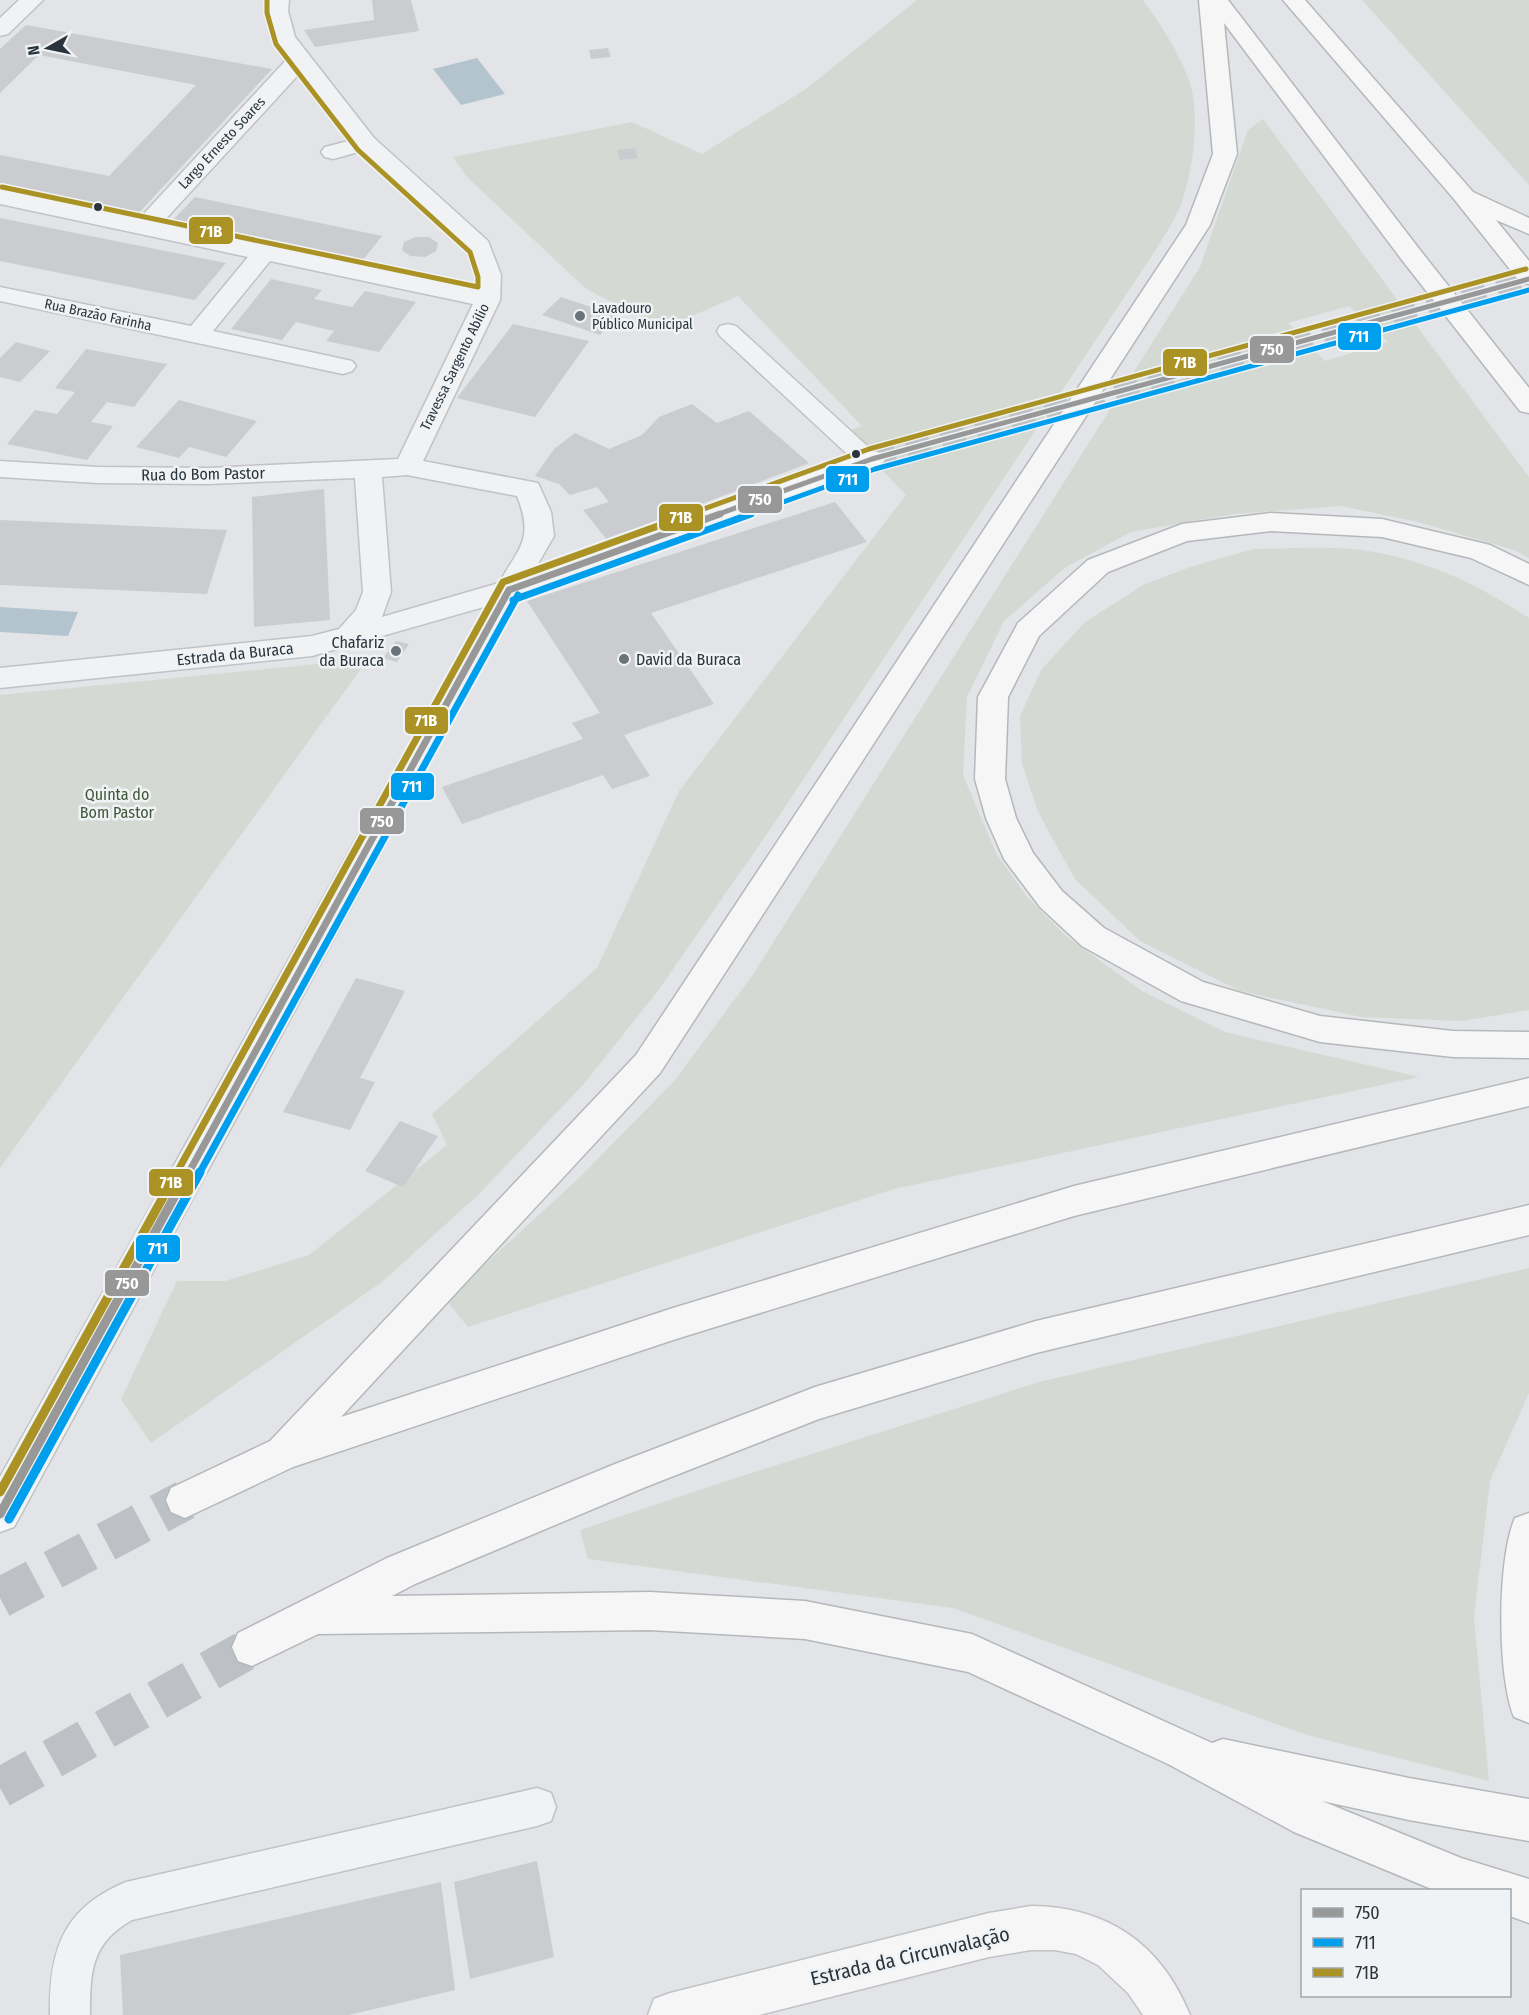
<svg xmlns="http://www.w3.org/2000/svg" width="1529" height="2015" font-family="'Fira Sans Condensed',sans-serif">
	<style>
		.green { fill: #d4dad3; fill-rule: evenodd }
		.water { fill: #b4c4ce }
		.building { fill: #cbcccf }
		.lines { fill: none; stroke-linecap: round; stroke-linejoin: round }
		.secondary-tunnel { stroke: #bdc1c5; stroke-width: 24; stroke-dasharray: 24 12; stroke-linecap: butt }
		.highway-tunnel { stroke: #bdc1c5; stroke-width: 40; stroke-dasharray: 40 20; stroke-linecap: butt }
		.lane-casing { stroke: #c0c2c5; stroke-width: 3 }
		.street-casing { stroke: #c0c2c5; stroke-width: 3 }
		.secondary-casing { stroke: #c0c2c5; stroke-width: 3 }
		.highway-casing { stroke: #b5b8bb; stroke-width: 3 }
		.lane { fill: #f1f2f4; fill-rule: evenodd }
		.street { fill: #f1f2f4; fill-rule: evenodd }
		.secondary { fill: #f6f6f6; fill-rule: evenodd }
		.highway { fill: #f6f6f6; fill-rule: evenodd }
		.bus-1-far2-casing { stroke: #f0f3f5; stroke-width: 8 }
		.bus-1-far1-casing { stroke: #f0f3f5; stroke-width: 11 }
		.bus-1-casing { stroke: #f0f3f5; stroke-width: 14 }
		.bus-2-far2-casing { stroke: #f0f3f5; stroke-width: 8 }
		.bus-2-far1-casing { stroke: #f0f3f5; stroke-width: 11 }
		.bus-2-casing { stroke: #f0f3f5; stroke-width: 14 }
		.bus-3-far2-casing { stroke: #f0f3f5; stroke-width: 8 }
		.bus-3-far1-casing { stroke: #f0f3f5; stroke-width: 11 }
		.bus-3-casing { stroke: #f0f3f5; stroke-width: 14 }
		.bus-1-far2 { stroke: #979897; stroke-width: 5 }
		.bus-1-far1 { stroke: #979897; stroke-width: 7 }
		.bus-1 { stroke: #979897; stroke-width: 9 }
		.bus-2-far2 { stroke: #009fee; stroke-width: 5 }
		.bus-2-far1 { stroke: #009fee; stroke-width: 7 }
		.bus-2 { stroke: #009fee; stroke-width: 9 }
		.bus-3-far2 { stroke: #aa9324; stroke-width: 5 }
		.bus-3-far1 { stroke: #aa9324; stroke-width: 7 }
		.bus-3 { stroke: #aa9324; stroke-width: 9 }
		.bus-dot { fill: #2b343d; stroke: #f0f3f5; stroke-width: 2 }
		.poi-dot { fill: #6b7278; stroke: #f0f3f5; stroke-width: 2 }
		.labels { text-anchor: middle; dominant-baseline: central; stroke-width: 5; stroke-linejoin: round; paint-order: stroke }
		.far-street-label { font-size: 14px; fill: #2b343d; stroke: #f0f3f5 }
		.far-poi-label { font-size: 14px; fill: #2b343d; stroke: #f0f3f5; text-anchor: start }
		.street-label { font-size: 16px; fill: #2b343d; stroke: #f0f3f5 }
		.poi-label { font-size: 16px; fill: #2b343d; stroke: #f0f3f5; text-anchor: end }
		.park-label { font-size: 16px; fill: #43573a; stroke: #f0f3f5 }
		.near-street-label { font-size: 20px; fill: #2b343d; stroke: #f0f3f5 }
		.line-badge { stroke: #f0f3f5; stroke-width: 2 }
		.badge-label { font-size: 16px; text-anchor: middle; font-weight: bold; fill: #fff }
	</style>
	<rect width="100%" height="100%" fill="#e2e4e7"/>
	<path class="green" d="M917 0H1143C1161 25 1178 51 1189 80 1201 114 1193 173 1180 207 1174 222 1163 237 1155 251L767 834 657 992 583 1085 478 1195 382 1282 151 1443 121 1399 177 1281H225L309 1255 447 1145 432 1114 597 968 679 791 906 495 845 432 862 426 738 296 662 329 585 288 467 177 453 157 632 122 702 154 806 89Z
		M1362 0H1529V185Z
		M1263 119 1529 477V558L1514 550 1418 522 1341 506 1234 514 1131 532 1066 567 1004 621 967 697 963 775 997 855 1028 898 1066 936 1142 991 1225 1032 1419 1077 894 1189 468 1327 446 1300 579 1178 675 1080 752 976 1200 267 1248 130ZM1349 306 1388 342 1325 361 1288 323Z
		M1254 549C1293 549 1335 545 1374 552 1434 563 1478 585 1529 618V1010L1462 1021 1361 1017 1240 991 1140 941 1075 879 1038 812 1022 764 1020 716 1041 670 1085 622 1145 584 1193 566Z
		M368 659 0 1168V695Z
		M1529 1268V1393L1490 1481 1474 1617 1489 1781 1307 1735 953 1608 588 1559 580 1530 723 1482 1039 1382Z"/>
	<path class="water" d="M477 58 505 94 461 105 433 69Z
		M0 607 78 612 68 636 0 632Z"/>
	<path class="building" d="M372 0H411L419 31 315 47 304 30 374 20Z
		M26 25 272 69 136 216 0 187V155L109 176 196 85 39 55 0 93V49Z
		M608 48 611 57 591 59 589 50Z
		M635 148 638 158 620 160 617 150Z
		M195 197 382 236 363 260 173 220Z
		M0 218 226 263 195 300 0 261Z
		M416 237H429L438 243 436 251 425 257 410 256 402 250 404 242Z
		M271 279 322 290 314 299 352 307 365 291 416 302 379 352 326 341 334 331 296 322 282 340 231 329Z
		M561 297 618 316 600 335 542 315Z
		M513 324 589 341 535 417 457 398Z
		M16 342 50 351 20 382 0 377V358Z
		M86 349 167 364 134 407 107 402 91 422 113 426 87 460 7 444 35 410 57 414 75 392 55 388Z
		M179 400 257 421 226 457 189 447 179 458 136 447Z
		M692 404 717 423 749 411 809 463 607 540 583 510 609 502 597 487 570 495 559 484 535 476 554 449 575 433 609 449 642 435 659 417Z
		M324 489 330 620 254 627 252 497Z
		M835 502 867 542 651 613 714 704 624 735 650 776 612 789 603 775 462 824 442 787 583 739 572 723 600 713 527 601Z
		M0 520 227 530 207 594 0 585Z
		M396 641 409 644 397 662 383 658Z
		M356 978 405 991 360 1078 375 1082 350 1130 283 1112Z
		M400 1121 438 1136 403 1187 365 1171Z
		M537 1861 554 1957 470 1979 454 1882Z
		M441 1882 455 1990 349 2015H123L120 1955Z"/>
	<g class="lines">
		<path class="secondary-tunnel" d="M872 459 1529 279"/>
		<path class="highway-tunnel" d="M0 1598 185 1500
			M0 1788 252 1647"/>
		<g class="lane-casing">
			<path id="lane" d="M728 324 736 326 877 455 880 460 877 465 868 468 859 465 720 336 717 331 720 326Z
				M537 1788 551 1793 556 1807 551 1821 537 1826 132 1920C91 1943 90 1972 90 2015H50C49 1950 63 1908 126 1882Z"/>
		</g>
		<g class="street-casing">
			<path id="street" d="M19 0H43L8 34 0 36V18Z
				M267 0H289L288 11 295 37 374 138 488 241 501 275 500 300 423 461 538 483 551 512 554 536 519 597 312 656 0 688V668L312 636 339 629 356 610 363 592 355 478 208 484 98 483 0 477V461L98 467 208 468 398 459 473 304 270 261 213 331 352 361 356 366 352 371 343 374 0 301V287L191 326 248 257 0 204V190L139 219 288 58C275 40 265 23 267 0ZM300 73 352 140 325 147 321 152 325 157 333 159 362 151 468 249 477 275 476 290 161 224ZM407 475 517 496C534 539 520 546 499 583L382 617 391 592 382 477Z"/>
		</g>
		<g class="secondary-casing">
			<path id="secondary" d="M872 451 881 453 885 459 881 465 520 596 14 1527 0 1532V1477L499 583Z
				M1031 1906C1108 1907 1161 1944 1190 2015H1143L1128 1993 1098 1965 1076 1954 1055 1950H1031L989 1957 759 2015H648L654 1999 670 1993 989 1913Z"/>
		</g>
		<g class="highway-casing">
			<path id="highway" d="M1199 0H1228L1420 250 1529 388V413L1520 411 1402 260 1224 23 1237 154 1210 225 660 1073 341 1417 673 1308 1074 1186 1529 1078V1106L1074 1216 673 1340 293 1467 185 1518 171 1512 166 1500 171 1488 270 1441 636 1055 1186 225 1213 154Z
				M1283 0H1305L1473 192 1529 218V234L1496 220 1529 261V284L1520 282 1454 199Z
				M1271 513 1382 519 1490 545 1529 564V585L1471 558 1382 537 1271 531 1187 541 1108 572 1039 636 1008 697 1005 779 1016 818 1033 853 1062 891 1104 928 1203 982 1320 1016 1453 1031 1529 1032V1058L1453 1057 1320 1042 1181 1001 1082 946 1040 907 1004 859 986 818 975 779 978 697 1018 623 1088 560 1182 524Z
				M1529 1205V1235L1036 1353 819 1419 643 1488 415 1584 392 1596 650 1592 805 1601 972 1634 1212 1743 1223 1739 1409 1778 1529 1799V1841L1409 1820 1322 1801 1461 1858 1529 1879V1923L1510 1916V1890H1434L1294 1832 1168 1764 968 1672 805 1639 650 1630 318 1634 252 1666 238 1661 232 1647 238 1633 387 1558 615 1464 815 1387 1036 1321Z
				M1529 1513V1723L1514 1717C1497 1677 1497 1558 1515 1518Z"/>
		</g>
		<use href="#lane" class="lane"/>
		<use href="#street" class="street"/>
		<use href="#secondary" class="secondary"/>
		<use href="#highway" class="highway"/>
		<g class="bus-1-far2-casing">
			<path id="bus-1-far2" d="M716 515 872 459 1529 279"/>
		</g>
		<g class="bus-1-far1-casing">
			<path id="bus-1-far1" d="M509 590 720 514
				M188 1174 509 590"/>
		</g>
		<g class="bus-1-casing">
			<path id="bus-1" d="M0 1514 188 1172"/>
		</g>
		<g class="bus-2-far2-casing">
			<path id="bus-2-far2" d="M747 515 875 469 1529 290"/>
		</g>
		<g class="bus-2-far1-casing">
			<path id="bus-2-far1" d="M513 600 751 514
				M199 1174 518 595"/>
		</g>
		<g class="bus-2-casing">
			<path id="bus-2" d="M9 1519 200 1172"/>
		</g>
		<g class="bus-3-far2-casing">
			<path id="bus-3-far2" d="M2 187 478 287V277L470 252 358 150 276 44 267 13V0
				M687 515 869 449 1526 269"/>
		</g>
		<g class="bus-3-far1-casing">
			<path id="bus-3-far1" d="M176 1174 503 582 691 514"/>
		</g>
		<g class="bus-3-casing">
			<path id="bus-3" d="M0 1492 177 1172"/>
		</g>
		<use href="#bus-1-far2" class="bus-1-far2"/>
		<use href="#bus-1-far1" class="bus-1-far1"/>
		<use href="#bus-1" class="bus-1"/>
		<use href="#bus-2-far2" class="bus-2-far2"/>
		<use href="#bus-2-far1" class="bus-2-far1"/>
		<use href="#bus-2" class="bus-2"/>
		<use href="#bus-3-far2" class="bus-3-far2"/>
		<use href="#bus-3-far1" class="bus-3-far1"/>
		<use href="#bus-3" class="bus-3"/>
	</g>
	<g class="bus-dot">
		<circle cx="98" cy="207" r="5"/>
		<circle cx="856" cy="454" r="5"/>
	</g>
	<g class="poi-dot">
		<circle cx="580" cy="316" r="6"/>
		<circle cx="396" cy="651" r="6"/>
		<circle cx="624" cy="659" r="6"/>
	</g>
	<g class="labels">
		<g class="far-street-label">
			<text transform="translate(222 143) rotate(-47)">Largo Ernesto Soares</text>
			<text transform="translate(98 315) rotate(12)">Rua Brazão Farinha</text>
			<text transform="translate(455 367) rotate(-64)">Travessa Sargento Abílio</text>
		</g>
		<g class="far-poi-label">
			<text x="592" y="308">Lavadouro<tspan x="592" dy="16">Público Municipal</tspan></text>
		</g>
		<g class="street-label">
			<text transform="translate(203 474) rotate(-1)">Rua do Bom Pastor</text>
			<text transform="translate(235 654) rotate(-6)">Estrada da Buraca</text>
		</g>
		<g class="poi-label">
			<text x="384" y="642">Chafariz<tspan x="384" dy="18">da Buraca</tspan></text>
			<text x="636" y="659" text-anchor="start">David da Buraca</text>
		</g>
		<g class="park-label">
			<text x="117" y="794">Quinta do<tspan x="117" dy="18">Bom Pastor</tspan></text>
		</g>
		<g class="near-street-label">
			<text transform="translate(910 1956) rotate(-13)">Estrada da Circunvalação</text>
		</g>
	</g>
	<g class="line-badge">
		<rect x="188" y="216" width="46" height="29" rx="6" fill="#aa9324"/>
		<rect x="1337" y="322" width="45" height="29" rx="6" fill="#009fee"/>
		<rect x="1249" y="335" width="46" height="29" rx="6" fill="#979897"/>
		<rect x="1162" y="348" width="46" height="29" rx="6" fill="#aa9324"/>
		<rect x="825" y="465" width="45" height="28" rx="6" fill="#009fee"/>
		<rect x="737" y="485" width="46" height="29" rx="6" fill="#979897"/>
		<rect x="658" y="503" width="46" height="29" rx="6" fill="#aa9324"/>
		<rect x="404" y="706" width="45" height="29" rx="6" fill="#aa9324"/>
		<rect x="390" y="772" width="45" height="29" rx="6" fill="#009fee"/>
		<rect x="359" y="807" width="46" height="28" rx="6" fill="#979897"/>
		<rect x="148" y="1168" width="46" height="29" rx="6" fill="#aa9324"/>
		<rect x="135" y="1234" width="46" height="29" rx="6" fill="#009fee"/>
		<rect x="104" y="1269" width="46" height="28" rx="6" fill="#979897"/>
	</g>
	<g class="badge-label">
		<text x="211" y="237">71B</text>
		<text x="1359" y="342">711</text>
		<text x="1272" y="355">750</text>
		<text x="1185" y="368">71B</text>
		<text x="848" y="485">711</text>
		<text x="760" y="505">750</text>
		<text x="681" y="523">71B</text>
		<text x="426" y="726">71B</text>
		<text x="412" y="792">711</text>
		<text x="382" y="827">750</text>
		<text x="171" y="1188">71B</text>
		<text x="158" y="1254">711</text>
		<text x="127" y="1289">750</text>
	</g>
	<rect x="1301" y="1889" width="210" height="108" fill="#f0f3f5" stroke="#a1a7ab" stroke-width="1.5"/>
	<rect x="1313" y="1908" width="30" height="9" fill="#979897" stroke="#a1a7ab" stroke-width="1.5"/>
	<text x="1355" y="1919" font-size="18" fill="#2b343d">750</text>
	<rect x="1313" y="1938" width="30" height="9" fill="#009fee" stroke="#a1a7ab" stroke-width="1.5"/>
	<text x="1355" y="1949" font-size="18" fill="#2b343d">711</text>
	<rect x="1313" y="1968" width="30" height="9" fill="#aa9324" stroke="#a1a7ab" stroke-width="1.5"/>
	<text x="1355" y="1979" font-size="18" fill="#2b343d">71B</text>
	<g transform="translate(48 48) rotate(261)" stroke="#f0f3f5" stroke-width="4.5" paint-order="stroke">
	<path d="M0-4.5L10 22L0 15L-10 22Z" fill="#2b343d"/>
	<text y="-9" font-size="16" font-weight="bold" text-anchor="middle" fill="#2b343d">N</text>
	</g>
</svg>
